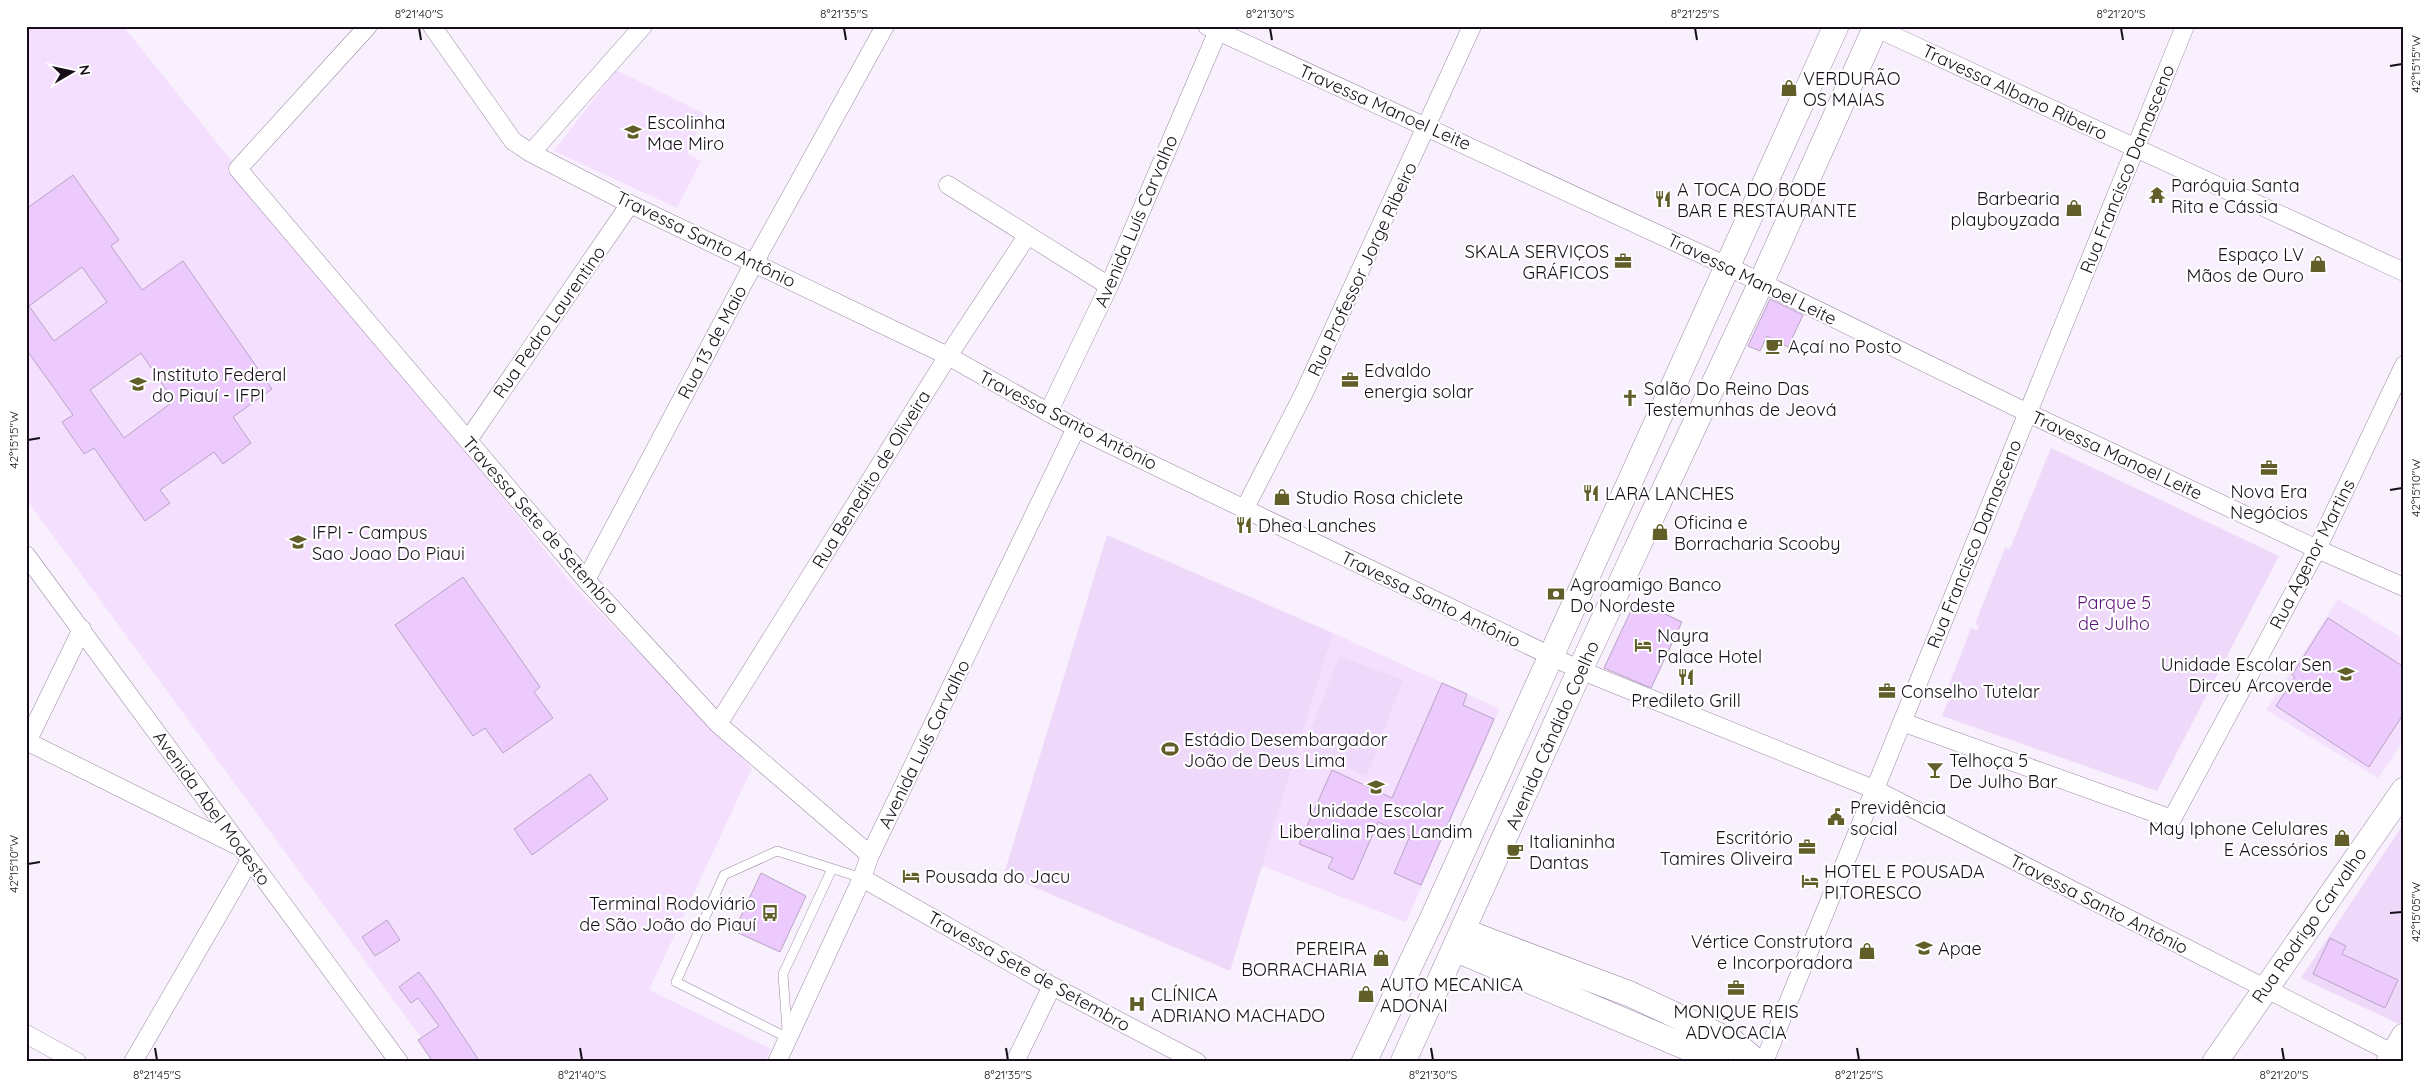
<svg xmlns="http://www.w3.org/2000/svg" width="2430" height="1088" font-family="Quicksand,sans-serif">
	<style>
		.built { fill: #f4e0fe }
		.green { fill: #efd9fa }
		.building { fill: #eccafd; stroke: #b8a4c2; fill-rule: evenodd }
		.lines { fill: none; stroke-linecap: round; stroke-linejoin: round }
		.lane-casing { stroke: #9b88a5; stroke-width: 10 }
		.street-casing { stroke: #9b88a5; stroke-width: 19 }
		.secondary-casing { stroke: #9b88a5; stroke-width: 26 }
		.lane { stroke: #fff; stroke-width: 9 }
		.street { stroke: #fff; stroke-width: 18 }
		.secondary { stroke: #fff; stroke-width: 25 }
		.ticks { fill: none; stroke: #160f19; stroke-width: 2 }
		.labels { text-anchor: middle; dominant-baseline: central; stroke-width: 4.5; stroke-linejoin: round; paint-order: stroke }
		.poi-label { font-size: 18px; fill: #160f19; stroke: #fff; text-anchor: start }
		.street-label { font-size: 18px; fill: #160f19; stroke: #fff }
		.park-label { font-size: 18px; fill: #5b1476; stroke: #fff }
		.neatline { fill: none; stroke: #160f19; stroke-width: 2 }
		.ticks-label { font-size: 12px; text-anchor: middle; fill: #160f19 }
	</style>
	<rect width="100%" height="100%" fill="#f8f0fc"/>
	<path class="built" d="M26 26H123L573 585 752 768 649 990 771 1049 765 1062H439L26 499Z
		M616 70 705 114 687 154 701 161 677 208 554 151Z
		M2338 599 2404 639V740L2378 778 2266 710Z
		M1333 633 1500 709 1406 922 1262 866Z"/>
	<path class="green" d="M2051 448 2279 556 2157 791 1942 716 1950 697 1945 695 1971 628 1977 630 1979 626 1975 624 2005 548 2010 549Z
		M1107 535 1333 633 1230 971 1004 874Z
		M1339 656 1403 680 1367 776 1303 751Z
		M2404 823V1015L2399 1024 2301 978Z"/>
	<path class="building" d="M73 175 119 240 111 246 142 290 183 261 272 389 233 417 251 443 223 464 214 452 160 490 170 503 145 521 94 448 84 454 62 422 73 415 26 349V209ZM82 267 107 302 54 341 29 306ZM141 353 174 401 124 438 90 390Z
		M1770 299 1803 315 1788 347 1767 336 1760 351 1748 346Z
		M463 577 540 687 534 692 553 718 503 753 485 728 473 736 395 625Z
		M1636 600 1682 622 1651 688 1604 668Z
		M2328 618 2404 667V713L2369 767 2276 706 2295 677 2292 675Z
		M1442 683 1467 694 1463 705 1494 719 1421 885 1394 873 1410 836 1378 822 1353 880 1328 868 1333 858 1299 844 1332 770 1392 798Z
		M590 774 608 799 532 855 514 829Z
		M761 873 806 896 780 952 734 931Z
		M387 920 400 940 375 956 362 937Z
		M2330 938 2346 946 2342 954 2398 980 2385 1008 2313 974Z
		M419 972 437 997 480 1062H433L418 1040 439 1026 418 998 411 1003 399 987Z"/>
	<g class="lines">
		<g class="lane-casing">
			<path id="lane" d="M787 1030 783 974 832 869
				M788 1038 676 982 724 875 777 851 862 878"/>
		</g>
		<g class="street-casing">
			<path id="street" d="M368 26 238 169 586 580 718 724 870 855
				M432 26 513 141 531 153 630 204 948 356 1076 428 1580 670 1876 790 2402 1058
				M1207 26 1727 266 2028 413 2317 549 2404 587
				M1872 26 2404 272
				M531 153 643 26
				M948 185 1109 286
				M1048 413 1109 286 1220 26
				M468 440 630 204
				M1245 508 1304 393 1472 26
				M26 555 399 1062
				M586 580 754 263 885 26
				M1902 722 2172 819 2317 549 2404 365
				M718 724 948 356 1027 236
				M26 741 238 846
				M26 744 82 629
				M862 878 1052 986 1197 1062
				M26 1034 77 1062
				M133 1062 250 860
				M777 1062 862 878 870 855 1076 428
				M1015 1062 1052 986
				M1764 1062 2185 26"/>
		</g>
		<g class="secondary-casing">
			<path id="secondary" d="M1463 931 1630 994 1733 1042 1757 1062
				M1455 949 1721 1062
				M1364 1062 1433 917 1836 26
				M1403 1062 1580 670 1761 283 1876 26
				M2215 1062 2404 790
				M2389 1062 2404 1036"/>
		</g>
		<use href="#lane" class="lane"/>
		<use href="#street" class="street"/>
		<use href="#secondary" class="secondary"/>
	</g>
	<path class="ticks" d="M419 28 421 40M844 28 846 40M1270 28 1272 40M1695 28 1697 40M2121 28 2123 40M2390 66 2402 64M28 440 40 438M2390 490 2402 488M28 864 40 862M2390 913 2402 912M155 1048 157 1060M580 1048 582 1060M1006 1048 1008 1060M1431 1048 1433 1060M1857 1048 1859 1060M2282 1048 2284 1060"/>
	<defs>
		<g id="shop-bare" transform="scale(1.35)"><path d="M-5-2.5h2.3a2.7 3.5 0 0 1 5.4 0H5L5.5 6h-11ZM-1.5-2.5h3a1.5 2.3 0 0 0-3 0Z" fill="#625e2a" stroke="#fff" stroke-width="2.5" paint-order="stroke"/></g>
		<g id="school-bare" transform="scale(1.35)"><path d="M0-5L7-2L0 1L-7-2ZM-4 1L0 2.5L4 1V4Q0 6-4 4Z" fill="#625e2a" stroke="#fff" stroke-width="2.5" paint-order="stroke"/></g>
		<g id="temple-bare" transform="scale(1.35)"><path d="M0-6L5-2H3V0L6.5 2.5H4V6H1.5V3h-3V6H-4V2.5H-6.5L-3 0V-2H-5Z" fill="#625e2a" stroke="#fff" stroke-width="2.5" paint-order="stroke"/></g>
		<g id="restaurant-bare" transform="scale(1.35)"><path d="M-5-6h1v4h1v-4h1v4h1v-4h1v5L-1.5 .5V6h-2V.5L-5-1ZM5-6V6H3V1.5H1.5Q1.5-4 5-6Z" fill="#625e2a" stroke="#fff" stroke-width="2.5" paint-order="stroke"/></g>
		<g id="office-bare" transform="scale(1.35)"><path d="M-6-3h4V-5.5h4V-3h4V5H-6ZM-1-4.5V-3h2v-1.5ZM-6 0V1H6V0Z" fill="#625e2a" stroke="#fff" stroke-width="2.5" paint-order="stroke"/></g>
		<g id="cafe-bare" transform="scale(1.35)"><path d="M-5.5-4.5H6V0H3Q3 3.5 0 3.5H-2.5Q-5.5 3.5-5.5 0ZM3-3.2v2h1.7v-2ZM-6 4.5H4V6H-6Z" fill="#625e2a" stroke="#fff" stroke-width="2.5" paint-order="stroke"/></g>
		<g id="university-bare" transform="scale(1.35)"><path d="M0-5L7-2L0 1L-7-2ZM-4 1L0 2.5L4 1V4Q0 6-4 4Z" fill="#625e2a" stroke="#fff" stroke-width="2.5" paint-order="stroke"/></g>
		<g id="church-bare" transform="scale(1.35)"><path d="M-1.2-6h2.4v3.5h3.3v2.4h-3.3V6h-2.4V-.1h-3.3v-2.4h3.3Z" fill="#625e2a" stroke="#fff" stroke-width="2.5" paint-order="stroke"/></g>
		<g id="bank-bare" transform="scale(1.35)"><path d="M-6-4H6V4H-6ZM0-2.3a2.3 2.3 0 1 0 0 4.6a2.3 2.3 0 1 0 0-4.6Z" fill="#625e2a" stroke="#fff" stroke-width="2.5" paint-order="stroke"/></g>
		<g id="hotel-bare" transform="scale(1.35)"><path d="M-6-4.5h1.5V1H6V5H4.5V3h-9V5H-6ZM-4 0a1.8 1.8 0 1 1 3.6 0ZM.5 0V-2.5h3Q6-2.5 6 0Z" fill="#625e2a" stroke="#fff" stroke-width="2.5" paint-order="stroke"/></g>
		<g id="stadium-bare" transform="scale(1.35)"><path d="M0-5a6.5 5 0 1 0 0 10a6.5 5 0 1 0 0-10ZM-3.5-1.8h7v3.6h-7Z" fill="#625e2a" stroke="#fff" stroke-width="2.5" paint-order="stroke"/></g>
		<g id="bar-bare" transform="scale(1.35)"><path d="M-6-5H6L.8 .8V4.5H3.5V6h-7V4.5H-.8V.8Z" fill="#625e2a" stroke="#fff" stroke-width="2.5" paint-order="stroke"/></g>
		<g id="civic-bare" transform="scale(1.35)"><path d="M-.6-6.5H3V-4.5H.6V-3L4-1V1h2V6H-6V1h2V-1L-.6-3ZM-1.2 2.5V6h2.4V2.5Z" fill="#625e2a" stroke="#fff" stroke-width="2.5" paint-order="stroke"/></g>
		<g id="bus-bare" transform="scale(1.35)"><path d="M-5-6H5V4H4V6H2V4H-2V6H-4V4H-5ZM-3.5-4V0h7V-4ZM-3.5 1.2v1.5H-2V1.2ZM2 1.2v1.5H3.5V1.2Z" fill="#625e2a" stroke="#fff" stroke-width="2.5" paint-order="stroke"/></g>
		<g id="hospital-bare" transform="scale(1.35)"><path d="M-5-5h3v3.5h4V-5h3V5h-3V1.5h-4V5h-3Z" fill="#625e2a" stroke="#fff" stroke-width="2.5" paint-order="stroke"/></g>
	</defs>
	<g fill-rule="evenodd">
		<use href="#shop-bare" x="1789" y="88"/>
		<use href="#school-bare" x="633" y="132"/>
		<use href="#temple-bare" x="2157" y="195"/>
		<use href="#restaurant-bare" x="1663" y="199"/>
		<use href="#shop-bare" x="2074" y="208"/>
		<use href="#office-bare" x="1623" y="261"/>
		<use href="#shop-bare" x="2318" y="264"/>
		<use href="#cafe-bare" x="1774" y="346"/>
		<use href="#office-bare" x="1350" y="380"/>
		<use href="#university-bare" x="138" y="384"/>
		<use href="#church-bare" x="1630" y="398"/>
		<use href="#office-bare" x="2269" y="468"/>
		<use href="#restaurant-bare" x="1591" y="493"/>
		<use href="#shop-bare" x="1282" y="497"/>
		<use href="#restaurant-bare" x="1244" y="525"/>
		<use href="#shop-bare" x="1660" y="532"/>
		<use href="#university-bare" x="298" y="542"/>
		<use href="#bank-bare" x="1556" y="594"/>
		<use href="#hotel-bare" x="1643" y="645"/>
		<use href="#school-bare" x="2346" y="674"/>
		<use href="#restaurant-bare" x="1686" y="677"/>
		<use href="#office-bare" x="1887" y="691"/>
		<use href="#stadium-bare" x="1170" y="749"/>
		<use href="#bar-bare" x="1935" y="770"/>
		<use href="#school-bare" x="1376" y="787"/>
		<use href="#civic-bare" x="1836" y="817"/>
		<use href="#shop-bare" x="2342" y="838"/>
		<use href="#office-bare" x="1807" y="847"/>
		<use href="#cafe-bare" x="1515" y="851"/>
		<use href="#hotel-bare" x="911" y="876"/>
		<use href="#hotel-bare" x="1810" y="881"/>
		<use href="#bus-bare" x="770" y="913"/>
		<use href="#school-bare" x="1924" y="948"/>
		<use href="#shop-bare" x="1867" y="951"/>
		<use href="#shop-bare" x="1381" y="958"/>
		<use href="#office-bare" x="1736" y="988"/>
		<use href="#shop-bare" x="1366" y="994"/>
		<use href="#hospital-bare" x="1137" y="1004"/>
	</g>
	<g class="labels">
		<g class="poi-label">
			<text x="1803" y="78">VERDURÃO<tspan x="1803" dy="21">OS MAIAS</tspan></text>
			<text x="647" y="122">Escolinha<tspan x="647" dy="21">Mae Miro</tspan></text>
			<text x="2171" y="185">Paróquia Santa<tspan x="2171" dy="21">Rita e Cássia</tspan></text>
			<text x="1677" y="189">A TOCA DO BODE<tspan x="1677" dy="21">BAR E RESTAURANTE</tspan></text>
			<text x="2060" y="198" text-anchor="end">Barbearia<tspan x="2060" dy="21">playboyzada</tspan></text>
			<text x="1609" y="251" text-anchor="end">SKALA SERVIÇOS<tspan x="1609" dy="21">GRÁFICOS</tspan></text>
			<text x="2304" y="254" text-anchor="end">Espaço LV<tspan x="2304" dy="21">Mãos de Ouro</tspan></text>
			<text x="1788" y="346">Açaí no Posto</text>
			<text x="1364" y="370">Edvaldo<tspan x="1364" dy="21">energia solar</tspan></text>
			<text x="152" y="374">Instituto Federal<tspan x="152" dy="21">do Piauí - IFPI</tspan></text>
			<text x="1644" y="388">Salão Do Reino Das<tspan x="1644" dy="21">Testemunhas de Jeová</tspan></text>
			<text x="2269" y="491" text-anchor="middle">Nova Era<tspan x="2269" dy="21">Negócios</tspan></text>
			<text x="1605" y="493">LARA LANCHES</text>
			<text x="1296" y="497">Studio Rosa chiclete</text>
			<text x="1674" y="522">Oficina e<tspan x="1674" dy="21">Borracharia Scooby</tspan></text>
			<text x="1258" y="525">Dhea Lanches</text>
			<text x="312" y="532">IFPI - Campus<tspan x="312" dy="21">Sao Joao Do Piaui</tspan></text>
			<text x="1570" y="584">Agroamigo Banco<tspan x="1570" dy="21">Do Nordeste</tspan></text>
			<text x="1657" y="635">Nayra<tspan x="1657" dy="21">Palace Hotel</tspan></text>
			<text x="2332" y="664" text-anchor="end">Unidade Escolar Sen<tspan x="2332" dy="21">Dirceu Arcoverde</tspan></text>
			<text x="1901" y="691">Conselho Tutelar</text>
			<text x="1686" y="700" text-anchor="middle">Predileto Grill</text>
			<text x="1184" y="739">Estádio Desembargador<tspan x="1184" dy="21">João de Deus Lima</tspan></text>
			<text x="1949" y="760">Telhoça 5<tspan x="1949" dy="21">De Julho Bar</tspan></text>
			<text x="1850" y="807">Previdência<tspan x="1850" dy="21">social</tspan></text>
			<text x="1376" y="810" text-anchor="middle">Unidade Escolar<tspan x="1376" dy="21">Liberalina Paes Landim</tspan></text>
			<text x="2328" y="828" text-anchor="end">May Iphone Celulares<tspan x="2328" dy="21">E Acessórios</tspan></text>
			<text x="1793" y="837" text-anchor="end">Escritório<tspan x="1793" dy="21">Tamires Oliveira</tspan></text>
			<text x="1529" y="841">Italianinha<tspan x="1529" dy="21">Dantas</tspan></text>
			<text x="1824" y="871">HOTEL E POUSADA<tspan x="1824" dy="21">PITORESCO</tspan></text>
			<text x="925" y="876">Pousada do Jacu</text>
			<text x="756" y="903" text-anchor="end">Terminal Rodoviário<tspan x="756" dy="21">de São João do Piauí</tspan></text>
			<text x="1853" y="941" text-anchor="end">Vértice Construtora<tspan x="1853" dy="21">e Incorporadora</tspan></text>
			<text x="1367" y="948" text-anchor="end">PEREIRA<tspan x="1367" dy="21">BORRACHARIA</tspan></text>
			<text x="1938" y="948">Apae</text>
			<text x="1380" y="984">AUTO MECANICA<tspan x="1380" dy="21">ADONAI</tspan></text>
			<text x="1151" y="994">CLÍNICA<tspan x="1151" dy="21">ADRIANO MACHADO</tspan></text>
			<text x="1736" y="1011" text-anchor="middle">MONIQUE REIS<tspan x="1736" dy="21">ADVOCACIA</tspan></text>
		</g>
		<g class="street-label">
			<text transform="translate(2015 92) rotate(25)">Travessa Albano Ribeiro</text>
			<text transform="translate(1385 107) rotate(24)">Travessa Manoel Leite</text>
			<text transform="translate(2127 169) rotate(-68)">Rua Francisco Damasceno</text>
			<text transform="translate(1136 221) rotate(-67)">Avenida Luís Carvalho</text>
			<text transform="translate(706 239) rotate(26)">Travessa Santo Antônio</text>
			<text transform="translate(1362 269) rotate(-65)">Rua Professor Jorge Ribeiro</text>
			<text transform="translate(1752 279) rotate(26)">Travessa Manoel Leite</text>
			<text transform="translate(549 322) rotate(-55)">Rua Pedro Laurentino</text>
			<text transform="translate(712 342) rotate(-62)">Rua 13 de Maio</text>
			<text transform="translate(1068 420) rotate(27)">Travessa Santo Antônio</text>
			<text transform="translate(2117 455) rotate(25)">Travessa Manoel Leite</text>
			<text transform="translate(871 479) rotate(-58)">Rua Benedito de Oliveira</text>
			<text transform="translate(541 525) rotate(49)">Travessa Sete de Setembro</text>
			<text transform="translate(1974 544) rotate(-68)">Rua Francisco Damasceno</text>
			<text transform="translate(2312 554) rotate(-63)">Rua Agenor Martins</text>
			<text transform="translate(1431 599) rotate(26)">Travessa Santo Antônio</text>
			<text transform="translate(1552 735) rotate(-66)">Avenida Cândido Coelho</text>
			<text transform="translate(924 744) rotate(-64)">Avenida Luís Carvalho</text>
			<text transform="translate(212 808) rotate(54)">Avenida Abel Modesto</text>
			<text transform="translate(2099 904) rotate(27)">Travessa Santo Antônio</text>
			<text transform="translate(2309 925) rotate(-55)">Rua Rodrigo Carvalho</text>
			<text transform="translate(1029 971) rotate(29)">Travessa Sete de Setembro</text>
		</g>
		<g class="park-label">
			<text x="2114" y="602">Parque 5<tspan x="2114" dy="21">de Julho</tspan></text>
		</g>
	</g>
	<rect width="2430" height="1088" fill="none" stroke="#ffffff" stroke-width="55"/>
	<g transform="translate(72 72) rotate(81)" stroke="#ffffff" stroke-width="4" paint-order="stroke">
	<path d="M0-4L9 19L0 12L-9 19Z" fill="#160f19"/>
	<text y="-8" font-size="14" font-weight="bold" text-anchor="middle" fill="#160f19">N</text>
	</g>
	<rect x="28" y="28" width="2374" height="1032" class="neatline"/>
	<g class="ticks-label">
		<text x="419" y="18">8°21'40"S</text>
		<text x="844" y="18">8°21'35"S</text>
		<text x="1270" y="18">8°21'30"S</text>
		<text x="1695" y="18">8°21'25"S</text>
		<text x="2121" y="18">8°21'20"S</text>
		<text transform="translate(2416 64) rotate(-90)" y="4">42°15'15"W</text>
		<text transform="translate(14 440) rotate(-90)" y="4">42°15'15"W</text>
		<text transform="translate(2416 488) rotate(-90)" y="4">42°15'10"W</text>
		<text transform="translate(14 864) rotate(-90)" y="4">42°15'10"W</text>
		<text transform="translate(2416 912) rotate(-90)" y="4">42°15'05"W</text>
		<text x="157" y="1079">8°21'45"S</text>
		<text x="582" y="1079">8°21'40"S</text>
		<text x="1008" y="1079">8°21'35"S</text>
		<text x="1433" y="1079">8°21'30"S</text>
		<text x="1859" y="1079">8°21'25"S</text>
		<text x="2284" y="1079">8°21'20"S</text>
	</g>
</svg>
